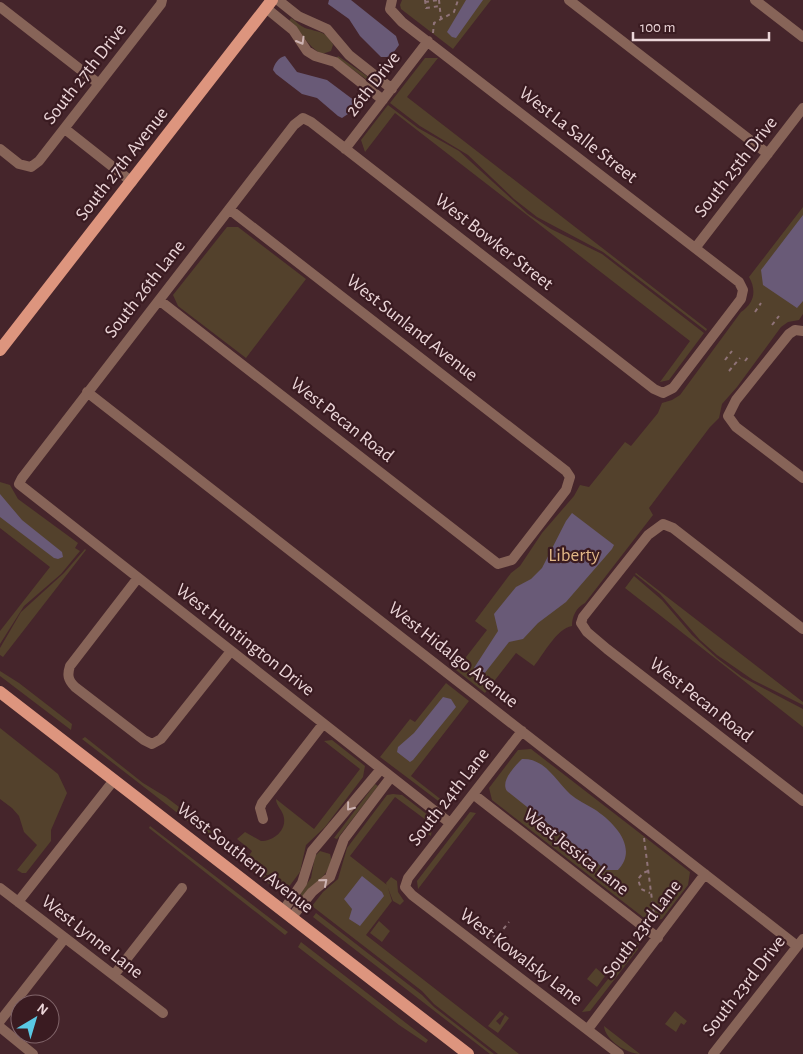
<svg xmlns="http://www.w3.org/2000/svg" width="803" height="1054" font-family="'Alegreya Sans',sans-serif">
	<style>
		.green { fill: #53412c }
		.water { fill: #695a77 }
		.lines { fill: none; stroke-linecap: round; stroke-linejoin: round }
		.path { stroke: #8f7378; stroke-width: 2; stroke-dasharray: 4 4; stroke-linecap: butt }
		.minor { stroke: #876458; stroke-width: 10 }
		.major { stroke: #dd957e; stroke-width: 12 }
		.oneway { stroke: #cdb3b2 }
		.labels { text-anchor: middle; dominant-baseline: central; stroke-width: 4.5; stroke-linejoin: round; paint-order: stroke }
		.street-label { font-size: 19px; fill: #ebd5d8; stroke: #3a1b21 }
		.park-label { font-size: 19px; fill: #e1b787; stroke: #3a1b21 }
	</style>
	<rect width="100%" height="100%" fill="#45252b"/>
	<path class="green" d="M402 0H491L453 49 401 9 400 5Z
		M291 18C296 21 300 26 305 28 317 32 328 31 333 45L331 51 322 54C306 46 303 31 289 21Z
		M338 56 374 81V85L337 58Z
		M425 58H438L407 97 707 329 706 331 603 252 537 217 514 199 468 155 420 126 390 103Z
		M388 105 418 128 459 151 528 214 551 229 602 254 704 333 669 380 660 382 690 341 395 113 365 152 361 140Z
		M803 207V314L799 320 788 322 781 327 737 387 722 404 719 418 710 427 649 508 653 515 585 603C576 608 572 616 572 626 556 629 544 654 534 666L516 653 485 693 456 670 487 630 475 621 511 573 520 566 542 533 574 496 580 485 589 487 625 442 631 446 658 413 662 403 672 400 680 395 741 312C754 303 757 291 749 277Z
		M227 227H238L306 279 246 358 178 306 173 295Z
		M0 482 10 485 18 499 78 543 75 548 80 551 61 574 24 606 0 644V631L50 567 0 528Z
		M85 549 86 550 3 657 0 655V648L21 612 64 573Z
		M636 573 803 702V705L753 680 717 655 700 640 660 594 635 574Z
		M634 576 662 600 692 635 717 658 742 677 803 709V727L625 588Z
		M0 671 19 683 72 724 71 730 0 676Z
		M446 683 469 701 411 776 448 805 445 806 380 757 410 719 415 722Z
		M0 728 58 774 67 793 51 830V841L26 873H22L17 870 37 845 24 832 19 816 12 808 0 799Z
		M85 737 143 783 166 797 234 849 279 887 277 890 82 739Z
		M332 740 365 766 363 777 325 827 306 845 300 872 288 888 281 886 249 861 247 859 252 851 237 839 245 832 261 841C273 841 286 831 284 818 283 810 276 806 276 799L314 829 360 769 324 741Z
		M531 749 690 872 688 885 662 919 648 921 492 800 489 788 518 750Z
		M375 784 378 786 337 839 334 838Z
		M393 794 402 795 433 819 431 836 428 834 432 829 425 823 426 820 395 797 350 856 387 885 392 901 366 935 519 1054H498L434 1004 422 991 312 906 323 892 338 879 347 848 387 795Z
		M470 812 476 813 418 889 417 881Z
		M150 826 288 932 285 935 149 828Z
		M320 851 330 854C336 871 312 885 303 896H301V892L311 878 315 856Z
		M391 877 397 881 398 892 404 901 400 905 393 901 386 883Z
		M316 913 422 995 434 1007 494 1054H490L313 917Z
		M379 921 390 931 382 942 370 933Z
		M639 940 638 949 590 1011 582 1012Z
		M301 942 428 1040 426 1043 399 1025 298 947Z
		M596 968 605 976 597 987 587 979Z
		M500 1011 504 1014 496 1021 500 1025 505 1015 509 1018 498 1033 488 1026Z
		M675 1011 687 1021 684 1025 681 1023 676 1032 665 1024Z
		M604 1026 640 1054C627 1054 605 1040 604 1026Z"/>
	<path class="water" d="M329 0H351L396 36 399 45 390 57H381L360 36 349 19 328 4Z
		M466 0H483L456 38 452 37 447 32Z
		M285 56 297 72 327 80 355 101 348 114 342 118 338 116 317 98 302 94 276 74 273 70C274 64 279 57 285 56Z
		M803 215V301L797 308 763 285 761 270Z
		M0 494 22 520 62 552 63 557 58 559 54 558 0 517Z
		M572 513 614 545 612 549 566 602 538 623 523 639 509 642 484 674 479 673 474 668 498 631 494 614 516 587 531 579 542 568 566 521Z
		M443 697 451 699 456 707 413 760 410 762 397 752 398 747 414 733Z
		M522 759C545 758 556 781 570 794 577 800 586 804 594 809 614 822 639 848 618 870H606L507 791C500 781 515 766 522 759Z
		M362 876 382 892 384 896 360 926 349 919 352 909 344 899Z"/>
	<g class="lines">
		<path class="path" d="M425 0 426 8 440 6
			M439 0 441 19
			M425 2 439 0
			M433 33 434 23 454 12 458 0
			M755 312 761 303
			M772 325 779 316
			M725 360 732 351
			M745 361 748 357
			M729 371 740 358
			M644 838 655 923
			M648 871 643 873 638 879 641 889 650 893
			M488 932 492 936
			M493 935 496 938 509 922"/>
		<path class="minor" d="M278 0 298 16 327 29 349 55 392 89
			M392 0 390 9 402 22 739 282 743 290 741 299 673 388 663 393 654 389 311 122 303 118 294 125 22 478 19 484 450 823
			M569 0 768 154
			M755 0 803 37
			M0 7 99 84
			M266 8 293 30 307 51 315 56 335 62 383 100
			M65 129 132 182
			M0 149 19 164 31 167 39 161 161 4 162 0
			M345 149 428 41
			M696 247 803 108
			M159 300 498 564 512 560 566 490 570 477 566 471 229 209
			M803 331 795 330 789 334 736 400 728 416 736 427 803 478
			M87 392 797 946
			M137 579 70 666C67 675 68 680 75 687L144 740 152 744 161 739 231 651
			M803 629 673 528 663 524 648 535 583 617 581 623 587 632 607 649 803 801
			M522 731 408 878 405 887 412 895 619 1054
			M473 794 658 938
			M263 819 260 808 262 803 323 724
			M0 888 163 1013
			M18 902 114 780
			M283 911 302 883 312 851 381 769
			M291 918 312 892 330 877 344 839 391 777
			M114 975 182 888
			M0 1021 65 938
			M0 1027 33 1054
			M588 1029 705 874
			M713 1054 803 939"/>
		<path class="major" d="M0 350 272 0
			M0 692 468 1054"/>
	</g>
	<defs><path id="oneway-chevron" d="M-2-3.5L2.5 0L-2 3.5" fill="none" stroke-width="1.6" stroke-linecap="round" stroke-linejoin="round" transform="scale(1.25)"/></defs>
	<g class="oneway">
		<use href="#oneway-chevron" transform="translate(301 41) rotate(60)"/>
		<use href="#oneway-chevron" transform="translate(350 807) rotate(129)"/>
		<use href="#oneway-chevron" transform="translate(324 882) rotate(-41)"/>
	</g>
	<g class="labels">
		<g class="street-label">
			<text transform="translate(85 74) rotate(-52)">South 27th Drive</text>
			<text transform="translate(373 84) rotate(-52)">26th Drive</text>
			<text transform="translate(578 135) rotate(38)">West La Salle Street</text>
			<text transform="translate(122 164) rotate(-52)">South 27th Avenue</text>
			<text transform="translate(736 167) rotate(-52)">South 25th Drive</text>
			<text transform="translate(494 242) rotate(38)">West Bowker Street</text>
			<text transform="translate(145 289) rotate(-52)">South 26th Lane</text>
			<text transform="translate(412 328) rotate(38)">West Sunland Avenue</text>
			<text transform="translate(342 420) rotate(38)">West Pecan Road</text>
			<text transform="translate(245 640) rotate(38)">West Huntington Drive</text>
			<text transform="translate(453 655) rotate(38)">West Hidalgo Avenue</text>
			<text transform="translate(701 700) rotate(38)">West Pecan Road</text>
			<text transform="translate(449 797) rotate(-52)">South 24th Lane</text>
			<text transform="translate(576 852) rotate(38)">West Jessica Lane</text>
			<text transform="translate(245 858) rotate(38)">West Southern Avenue</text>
			<text transform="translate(642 929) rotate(-53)">South 23rd Lane</text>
			<text transform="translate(92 937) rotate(38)">West Lynne Lane</text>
			<text transform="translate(521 957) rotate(37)">West Kowalsky Lane</text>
			<text transform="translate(744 986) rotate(-52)">South 23rd Drive</text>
		</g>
		<g class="park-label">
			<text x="574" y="555">Liberty</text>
		</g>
	</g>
	<g transform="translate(35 1019) rotate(38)"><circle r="24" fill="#3a1b21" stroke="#81656a"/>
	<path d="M0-4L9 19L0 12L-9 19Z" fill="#59c8e4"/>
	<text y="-8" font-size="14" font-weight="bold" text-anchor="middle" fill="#ebd5d8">N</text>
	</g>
	<path d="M633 32v8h136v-8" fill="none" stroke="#ebd5d8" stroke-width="2.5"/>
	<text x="640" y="32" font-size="15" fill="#ebd5d8" stroke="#3a1b21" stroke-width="4" paint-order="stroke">100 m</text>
</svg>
